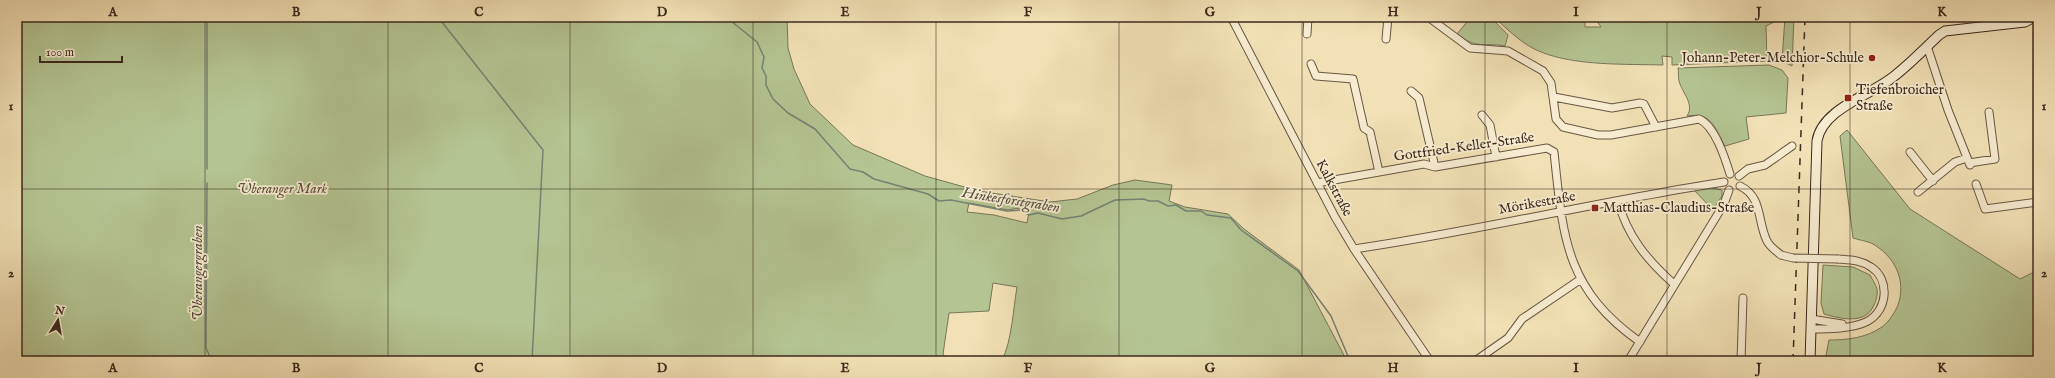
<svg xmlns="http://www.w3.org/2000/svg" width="2055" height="378" font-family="'IM FELL English',serif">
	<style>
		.green { fill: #b4c492; stroke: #787658; fill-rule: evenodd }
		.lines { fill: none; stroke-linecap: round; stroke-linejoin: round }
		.stream { stroke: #758274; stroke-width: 1.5 }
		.minor-casing { stroke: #6a5643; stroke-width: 9 }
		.secondary-casing { stroke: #3c281d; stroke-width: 11 }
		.minor { stroke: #f7ecd0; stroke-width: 7 }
		.secondary { stroke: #f7ecd0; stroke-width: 9 }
		.rail { stroke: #3c281d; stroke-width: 1.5; stroke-dasharray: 7 7; stroke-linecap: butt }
		.minor-bridge-casing { stroke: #6a5643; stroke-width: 9; stroke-linecap: butt }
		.minor-bridge { stroke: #f7ecd0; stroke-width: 7 }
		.grid { fill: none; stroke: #3c281d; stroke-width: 1; stroke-opacity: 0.55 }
		.poi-dot { fill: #8f2418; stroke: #f7ecd0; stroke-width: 1.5 }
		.labels { text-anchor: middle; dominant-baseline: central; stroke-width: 3.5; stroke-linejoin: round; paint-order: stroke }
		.poi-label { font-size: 14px; fill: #3c281d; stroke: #f7ecd0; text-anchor: start }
		.street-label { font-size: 14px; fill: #3c281d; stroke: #f7ecd0 }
		.park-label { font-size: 14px; font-style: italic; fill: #5a4f3a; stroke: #f7ecd0 }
		.water-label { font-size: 15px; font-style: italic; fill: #544e41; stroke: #f7ecd0 }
		.neatline { fill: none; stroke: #3c281d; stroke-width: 1.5 }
		.grid-label { font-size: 13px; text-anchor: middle; font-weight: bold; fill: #3c281d }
	</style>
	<rect width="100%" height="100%" fill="#f2e1b6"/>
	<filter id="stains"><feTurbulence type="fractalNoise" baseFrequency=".005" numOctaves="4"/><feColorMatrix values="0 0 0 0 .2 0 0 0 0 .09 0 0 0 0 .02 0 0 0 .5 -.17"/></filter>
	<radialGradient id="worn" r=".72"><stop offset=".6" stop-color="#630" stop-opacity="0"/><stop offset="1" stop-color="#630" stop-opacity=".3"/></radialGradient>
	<path class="green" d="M17 17H787L788 48 794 69 810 104 853 145 925 176 979 191 1050 202 1077 199 1113 185 1135 180 1172 185 1169 201 1185 207 1228 214 1244 229 1299 270 1347 361H1002C1012 339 1013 311 1017 287L993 283 989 311 949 313 943 354 949 361H17ZM969 203 1008 210 1020 208 1029 212 1027 223 994 215 967 212Z
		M1471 17C1494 17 1492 19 1508 35L1505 46C1483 42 1478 50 1457 34Z
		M1494 17H1585V27H1601L1594 17H1776V21L1766 26 1767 61 1672 65V57L1662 56 1663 65C1626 64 1576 66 1541 52 1523 45 1508 30 1494 17Z
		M1785 17H1794L1792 66 1782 61Z
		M1769 65 1782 70 1788 78 1786 113 1746 117 1749 139 1725 146C1714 127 1712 112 1687 116 1695 104 1682 93 1679 81 1678 77 1679 72 1678 68Z
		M1847 130 1910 209 2020 279 2038 270V361H1825L1829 340C1847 340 1866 338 1882 327 1889 322 1895 312 1898 305 1907 280 1894 255 1871 243 1866 241 1859 240 1853 238L1840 136Z
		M1707 187 1722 190V196L1713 210 1693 189Z
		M1823 265 1853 267 1870 275C1872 279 1876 285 1877 289 1878 294 1876 301 1874 305 1866 325 1841 319 1824 314L1821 303Z"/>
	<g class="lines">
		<path class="stream" d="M438 17 543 150 532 361
			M726 17 757 42 764 57 762 68 766 76V85L773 99 788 113 815 129 850 169 863 172 874 179 928 194 939 201 951 200 1007 211 1021 210 1029 215 1038 213 1062 219 1081 216 1115 200 1144 199 1149 201H1158L1168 206 1176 205 1186 211H1201L1207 215 1231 218 1241 230 1298 271 1331 316 1350 361
			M207 169V17
			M207 183 206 348 212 361"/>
		<g class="minor-casing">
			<path id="minor" d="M1231 17 1335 217 1354 249 1430 361
				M1428 17 1470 48 1508 51 1543 71 1551 83 1556 119 1563 127 1598 135H1611L1699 119C1715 126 1725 158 1730 174
				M1307 34 1308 17
				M1386 39 1388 17
				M1927 46 1948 110 1970 165
				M1311 64 1316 76 1353 79 1364 128 1370 132 1379 172
				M1411 91 1419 98 1435 167
				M1554 97 1612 108 1640 103 1644 104 1656 127
				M1482 115 1490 125 1496 157
				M1910 152 1933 181
				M1969 163 1995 159 1989 112
				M1739 176 1748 169 1765 165 1792 146
				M1317 183 1424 164 1435 167 1547 148 1554 152C1563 237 1565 289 1640 342
				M1976 184 1985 209 2038 202
				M1740 186C1763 197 1757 221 1767 241 1770 247 1776 251 1781 255
				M1918 192 1955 162 1967 158
				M1618 201C1627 236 1648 261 1674 284
				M1354 249C1478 231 1600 201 1724 182
				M1811 319 1842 324
				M1811 329C1828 329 1853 329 1868 321 1888 310 1890 279 1871 267 1861 260 1850 260 1838 259
				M1475 361 1508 338 1522 319 1581 279
				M1628 361 1724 204 1729 190
				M1741 361 1743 298"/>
		</g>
		<g class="secondary-casing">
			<path id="secondary" d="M1810 361 1817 141C1822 109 1871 95 1893 77 1910 64 1924 49 1939 35L1945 31 2025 22 2034 17"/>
		</g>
		<use href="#minor" class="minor"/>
		<use href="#secondary" class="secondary"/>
		<path class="rail" d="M1793 361 1805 17"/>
		<g class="minor-bridge-casing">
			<path id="minor-bridge" d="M1781 255 1793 258 1838 259"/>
		</g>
		<use href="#minor-bridge" class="minor-bridge"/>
	</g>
	<path class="grid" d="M205 17V361M388 17V361M570 17V361M753 17V361M936 17V361M1119 17V361M1302 17V361M1485 17V361M1667 17V361M1850 17V361M17 189H2038"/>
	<g class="poi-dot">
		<circle cx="1872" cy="58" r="4"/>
		<rect x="1844" y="94" width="8" height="8" rx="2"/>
		<rect x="1591" y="204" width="8" height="8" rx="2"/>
	</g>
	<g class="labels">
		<g class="poi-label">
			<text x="1864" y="58" text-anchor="end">Johann-Peter-Melchior-Schule</text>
			<text x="1856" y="90">Tiefenbroicher<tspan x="1856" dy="16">Straße</tspan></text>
			<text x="1603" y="208">Matthias-Claudius-Straße</text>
		</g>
		<g class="street-label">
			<text transform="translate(1464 147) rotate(-8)">Gottfried-Keller-Straße</text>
			<text transform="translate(1334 188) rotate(62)">Kalkstraße</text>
			<text transform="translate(1537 203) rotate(-10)">Mörikestraße</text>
		</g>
		<g class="park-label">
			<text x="282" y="189">Überanger Mark</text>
		</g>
		<g class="water-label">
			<text transform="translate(1011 200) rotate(9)">Hinkesforstgraben</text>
			<text transform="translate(197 273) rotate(-90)">Überangergraben</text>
		</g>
	</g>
	<rect width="2055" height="378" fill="none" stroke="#f2e1b6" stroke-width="44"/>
	<g transform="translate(58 320) rotate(11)" stroke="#f7ecd0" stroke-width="3" paint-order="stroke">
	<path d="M0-3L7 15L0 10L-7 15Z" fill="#3c281d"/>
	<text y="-6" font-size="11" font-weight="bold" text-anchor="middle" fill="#3c281d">N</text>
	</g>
	<path d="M40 56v6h82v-6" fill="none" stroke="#3c281d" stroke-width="2"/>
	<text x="46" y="56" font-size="12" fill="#3c281d" stroke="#f7ecd0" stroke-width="3" paint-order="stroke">100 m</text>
	<rect x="22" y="22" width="2011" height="334" class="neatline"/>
	<g class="grid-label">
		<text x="113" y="16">A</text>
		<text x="296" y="16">B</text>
		<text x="479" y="16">C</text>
		<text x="662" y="16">D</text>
		<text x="845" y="16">E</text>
		<text x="1028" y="16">F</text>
		<text x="1210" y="16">G</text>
		<text x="1393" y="16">H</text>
		<text x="1576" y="16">I</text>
		<text x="1759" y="16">J</text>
		<text x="1942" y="16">K</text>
		<text x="11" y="110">1</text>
		<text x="2044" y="110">1</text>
		<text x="11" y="277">2</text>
		<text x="2044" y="277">2</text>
		<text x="113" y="372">A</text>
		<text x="296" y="372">B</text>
		<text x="479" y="372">C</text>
		<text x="662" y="372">D</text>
		<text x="845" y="372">E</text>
		<text x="1028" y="372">F</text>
		<text x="1210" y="372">G</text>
		<text x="1393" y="372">H</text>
		<text x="1576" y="372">I</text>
		<text x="1759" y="372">J</text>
		<text x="1942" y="372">K</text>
	</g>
	<rect width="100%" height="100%" filter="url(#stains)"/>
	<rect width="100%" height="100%" fill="url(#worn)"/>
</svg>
